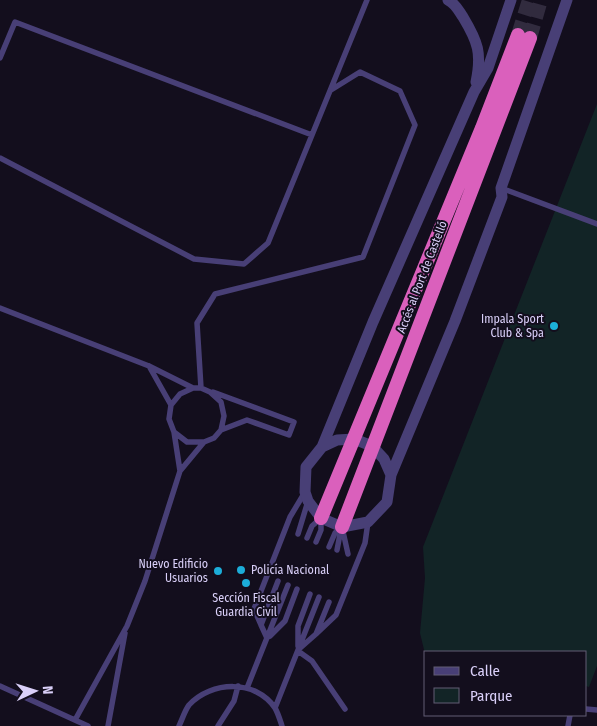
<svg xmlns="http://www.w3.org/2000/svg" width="597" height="726" font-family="'Fira Sans Condensed',sans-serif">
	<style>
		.green { fill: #122426 }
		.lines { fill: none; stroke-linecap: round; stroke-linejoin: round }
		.trunk-tunnel { stroke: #312b3e; stroke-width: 14; stroke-dasharray: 14 7; stroke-linecap: butt }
		.service { stroke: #483f76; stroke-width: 5.5 }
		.minor { stroke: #483f76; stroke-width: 11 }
		.trunk { stroke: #da60bc; stroke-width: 14 }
		.poi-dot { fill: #1cadd9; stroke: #130e1d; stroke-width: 2 }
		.labels { text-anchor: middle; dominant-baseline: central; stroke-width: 4; stroke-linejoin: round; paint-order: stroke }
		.street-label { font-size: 12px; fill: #dad0f9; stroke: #130e1d }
		.poi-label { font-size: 12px; fill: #dad0f9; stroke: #130e1d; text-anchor: end }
	</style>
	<rect width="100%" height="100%" fill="#130e1d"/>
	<path class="green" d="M597 104V666L589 687 586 686V652H426V658L420 633 425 578 423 547Z"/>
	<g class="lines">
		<path class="trunk-tunnel" d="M518 35 529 0
			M530 38 541 0"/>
		<path class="service" d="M0 58 15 22 312 135
			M0 158 194 259 244 264 268 243 367 0
			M501 188 597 224
			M0 308 149 366 193 388
			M149 366 171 405
			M201 388 197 323 215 294 363 257 415 125 400 91 360 72 331 90
			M213 392 294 422 289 435 247 420 221 430
			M174 432 180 471
			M342 527 348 554
			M298 534 308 501
			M307 538 312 526 321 518
			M316 542 321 530V518
			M329 547 335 533 341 527
			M337 550 341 529
			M261 625 254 609 290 517 305 492
			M316 634 336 615 365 543 368 522
			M270 636 285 621 297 589
			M267 638 261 625 278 581
			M298 646V626L310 594
			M299 649 316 634 329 602
			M298 651 312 661 345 709
			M0 686 88 726
			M247 688 288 585
			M275 708 319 597
			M586 709 597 710
			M75 720 127 626 145 581 180 471 204 442 214 438 221 430 224 416 221 402 210 392 201 388H193L180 394 171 405 169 419 174 432 187 442H204
			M108 726 125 633
			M179 726C182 720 185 710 189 705 211 681 256 679 275 708 278 713 280 720 282 726
			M218 726 234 701 238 686
			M568 726 570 715"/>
		<path class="minor" d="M448 0C456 4 458 10 463 17 478 42 482 53 476 82
			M322 447 337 440 354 439 372 446 384 459 391 475 387 502 368 522 342 527 321 518 308 501 305 492 306 467 322 447 373 322 474 92 488 68 511 0
			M391 475 455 321 502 197 501 188 567 0"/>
		<path class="trunk" d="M321 518 482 128 518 35
			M342 527 530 38"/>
	</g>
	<g class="poi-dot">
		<circle cx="554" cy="326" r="5"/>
		<circle cx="241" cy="570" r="5"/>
		<circle cx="218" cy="571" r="5"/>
		<circle cx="246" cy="583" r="5"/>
	</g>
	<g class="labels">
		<g class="street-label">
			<text transform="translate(422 277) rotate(-69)">Accés al Port de Castelló</text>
		</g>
		<g class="poi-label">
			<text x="544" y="319">Impala Sport<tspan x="544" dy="14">Club &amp; Spa</tspan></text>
			<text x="208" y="564">Nuevo Edificio<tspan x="208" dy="14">Usuarios</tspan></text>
			<text x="251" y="570" text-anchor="start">Policía Nacional</text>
			<text x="246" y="598" text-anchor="middle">Sección Fiscal<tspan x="246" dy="14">Guardia Civil</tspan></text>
		</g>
	</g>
	<rect x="424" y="651" width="162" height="65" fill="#130e1d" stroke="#635c75"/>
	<rect x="434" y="667" width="25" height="8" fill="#483f76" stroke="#635c75"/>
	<text x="470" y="676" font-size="15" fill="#dad0f9">Calle</text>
	<rect x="434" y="688" width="25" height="15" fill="#122426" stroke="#635c75"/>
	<text x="470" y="701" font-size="15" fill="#dad0f9">Parque</text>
	<g transform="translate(35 691) rotate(86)" stroke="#130e1d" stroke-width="4" paint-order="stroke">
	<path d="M0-4L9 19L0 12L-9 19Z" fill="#dad0f9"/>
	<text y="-8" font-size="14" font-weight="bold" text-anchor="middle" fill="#dad0f9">N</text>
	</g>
</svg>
